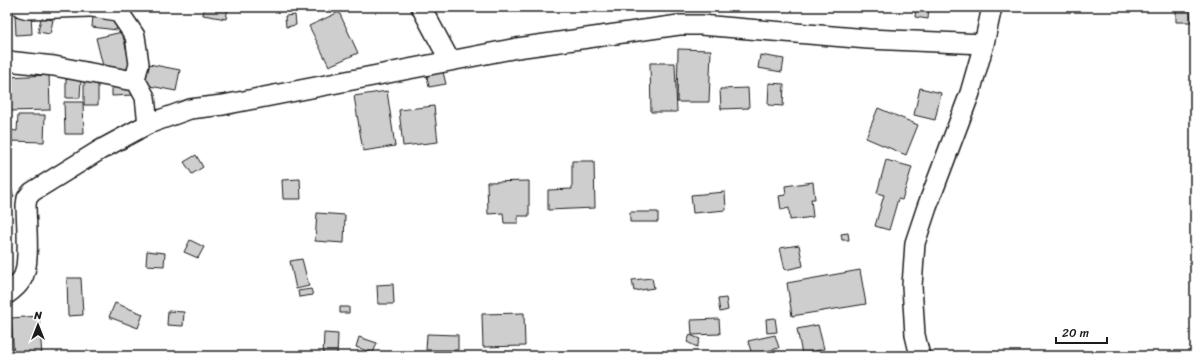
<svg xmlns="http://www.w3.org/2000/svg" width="1202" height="363" font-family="Sriracha,sans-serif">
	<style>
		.building { fill: #cecece; stroke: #1c1c1c }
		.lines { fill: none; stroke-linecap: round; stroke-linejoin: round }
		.minor-casing { stroke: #1c1c1c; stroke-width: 22 }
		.minor { stroke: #fff; stroke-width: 19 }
	</style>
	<rect width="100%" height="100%" fill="#fff"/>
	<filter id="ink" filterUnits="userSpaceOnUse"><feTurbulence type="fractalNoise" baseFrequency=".025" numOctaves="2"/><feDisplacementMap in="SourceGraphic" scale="8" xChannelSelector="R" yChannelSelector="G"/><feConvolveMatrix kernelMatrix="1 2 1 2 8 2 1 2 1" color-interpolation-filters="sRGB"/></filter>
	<g filter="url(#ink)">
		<path class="building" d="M204 7H228L226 19 203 15Z
			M428 7H442L432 13Z
			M744 7H786V10L744 9Z
			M916 7H929L928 19 915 17Z
			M1176 7H1190L1191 22H1176Z
			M339 12 358 53 329 66 309 26Z
			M31 14 32 34 16 35 15 15Z
			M295 15 296 25 286 27 285 16Z
			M93 16 118 19 117 30 92 27Z
			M41 18 53 20 50 34 38 32Z
			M122 32 131 68 105 74 96 38Z
			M678 49 711 50 709 102H677Z
			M760 55 784 59 782 72 758 68Z
			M650 63H675L677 112H651Z
			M149 64 180 70 176 91 145 85Z
			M443 72 446 84 429 87 427 76Z
			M49 75 50 110 8 111 7 77Z
			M66 79H81L80 98H66Z
			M84 79H98V105H84Z
			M769 83 784 84 783 106 768 105Z
			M134 85V95L112 96V86Z
			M748 88 749 108 721 109 720 89Z
			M920 88 941 93 935 120 914 115Z
			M387 91 395 146 363 151 354 96Z
			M64 102H83L84 134H65Z
			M434 106 438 142 403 146 399 110Z
			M878 108 918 125 906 155 866 138Z
			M18 115H45L44 142 9 141V130L17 131Z
			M196 155 203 167 192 174 184 162Z
			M886 160 912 167 902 200 898 199 889 230 875 226 884 195 877 193Z
			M572 161H594L595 208 548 210V190L572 189Z
			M300 179 301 199H283L282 180Z
			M529 181V216H518V223H504L503 213 488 214 487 182Z
			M813 182 815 199H811L813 217 790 220 789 208 781 210 779 196 786 195 785 186Z
			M11 187 14 197 7 199V188Z
			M725 192 726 210 693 213 691 195Z
			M630 212H658V222H630Z
			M317 213 345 215 344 243 315 241Z
			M848 233 849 240H842L841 234Z
			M190 240 204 247 198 258 184 252Z
			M799 245 803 266 785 270 780 248Z
			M147 251 165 253 164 266 146 265Z
			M302 259 309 286 296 289 290 261Z
			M860 270 866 304 792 316 787 283Z
			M67 278H81L83 315 68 316Z
			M652 278 654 288 634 291 632 280Z
			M393 284 394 304H378L377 285Z
			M311 289 313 295 299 297 298 291Z
			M726 298 728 310 720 312 718 299Z
			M115 303 143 314 138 328 109 317Z
			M340 307H349V313H340Z
			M168 311 184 312 183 326 167 325Z
			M524 313 525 346 483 347 482 314Z
			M39 316 42 356H14L11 318Z
			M775 318 777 332 767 333 766 319Z
			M719 319 720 334 692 335 691 320Z
			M818 325 824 349 802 354 797 329Z
			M324 333 338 334 337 356H323Z
			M427 334 458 335V350H426Z
			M690 335 700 339 697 347 687 342Z
			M775 335 779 348 752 355 748 341Z
			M359 337 377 343 373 353 356 347Z"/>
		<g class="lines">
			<g class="minor-casing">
				<path id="minor" d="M21 7 28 9 90 7
					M92 7 118 11 135 36 139 64 135 79
					M421 7 450 61
					M7 61 54 66 128 80 135 79 145 97 148 124
					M7 294C13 290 18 286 22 279 31 265 26 223 26 205L27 198 32 192 100 150 148 124 190 109 223 105 517 48 679 25H701L868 39 984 44
					M920 356 915 335 912 286 915 243 927 207 970 93 984 44 992 7"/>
			</g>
			<use href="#minor" class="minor"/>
		</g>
	</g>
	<rect width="1202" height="363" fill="none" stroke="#fff" stroke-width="24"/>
	<rect x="12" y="12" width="1178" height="339" fill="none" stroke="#1c1c1c" stroke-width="1.5" filter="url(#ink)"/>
	<g transform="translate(38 325)" stroke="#ffffff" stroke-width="3" paint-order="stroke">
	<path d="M0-3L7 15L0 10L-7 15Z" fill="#1c1c1c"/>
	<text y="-6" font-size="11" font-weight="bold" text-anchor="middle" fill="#1c1c1c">N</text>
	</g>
	<path d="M1056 337v6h51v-6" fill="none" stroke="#1c1c1c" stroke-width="2"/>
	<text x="1062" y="337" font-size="12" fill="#1c1c1c" stroke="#ffffff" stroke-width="3" paint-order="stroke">20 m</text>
</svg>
